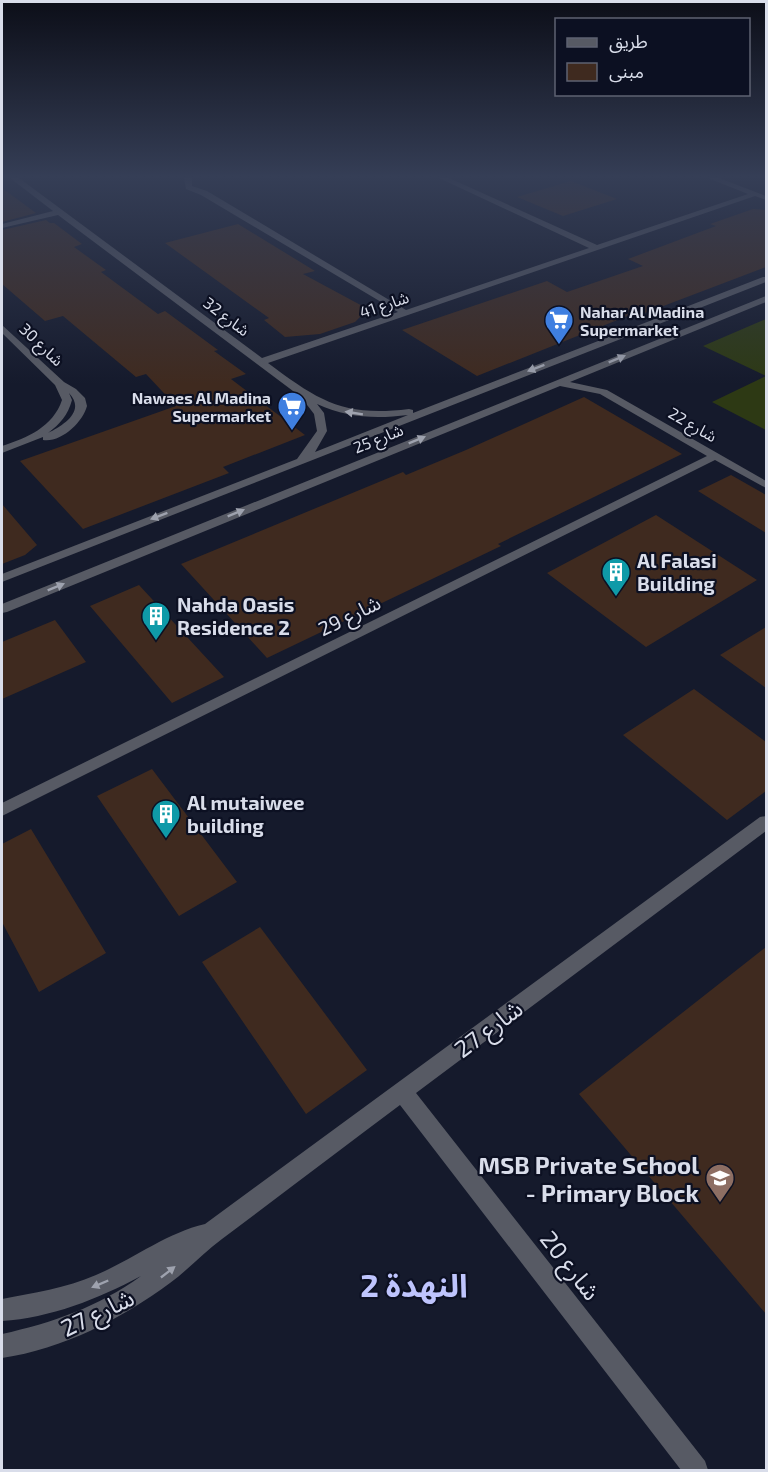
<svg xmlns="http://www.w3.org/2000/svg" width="768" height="1472" font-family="'Exo 2','Noto Sans Arabic',sans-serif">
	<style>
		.green { fill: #2d3914 }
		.building { fill: #3f2a1f }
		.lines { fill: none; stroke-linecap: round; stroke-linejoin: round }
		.minor { fill: #575a64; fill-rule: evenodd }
		.oneway { fill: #9ea2ae }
		.labels { text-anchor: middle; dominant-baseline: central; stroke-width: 4.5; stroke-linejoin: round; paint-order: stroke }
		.far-street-label { font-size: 16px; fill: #d9ddea; stroke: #0c1022 }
		.far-poi-label { font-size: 16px; font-weight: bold; fill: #d9ddea; stroke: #0c1022; text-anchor: start }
		.poi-label { font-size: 20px; font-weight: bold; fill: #d9ddea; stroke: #0c1022; text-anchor: start }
		.street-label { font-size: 20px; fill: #d9ddea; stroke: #0c1022 }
		.near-street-label { font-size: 24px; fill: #d9ddea; stroke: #0c1022 }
		.near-poi-label { font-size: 24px; font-weight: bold; fill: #d9ddea; stroke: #0c1022; text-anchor: end }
		.near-district-label { font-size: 32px; font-weight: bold; fill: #bec4fd; stroke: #0c1022 }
	</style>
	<rect width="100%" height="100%" fill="#151a2c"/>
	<path class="green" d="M766 319V430L712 402 766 376 703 346Z"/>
	<path class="building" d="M571 181 617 199 563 216 517 197Z
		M2 188 36 213 2 222Z
		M753 209 766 210V267L645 313 640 311 477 376 402 330 547 281 567 292 643 266 628 259 716 226 710 224Z
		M46 220 50 223H54L82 244 74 247 106 270 101 272 158 314 165 311 218 350 214 351 246 374 231 379 305 435 223 467 229 473 83 529 20 461 176 406 146 374 136 377 63 316 45 321 2 284V230Z
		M238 224 315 271 303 274 368 309 355 322 320 334 285 337 264 320 269 318 165 243Z
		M584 397 682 454 498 544 501 546 267 658 181 564 403 472 406 475 466 450Z
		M731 475 766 495V533L698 491Z
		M2 504 37 545 25 555 2 564Z
		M656 515 757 580 646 647 547 573Z
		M139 585 224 677 172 703 90 606Z
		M55 620 86 662 2 699V642Z
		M766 627V688L720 655Z
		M694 689 766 742V791L727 820 623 735Z
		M152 769 237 882 179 916 97 796Z
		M31 829 106 953 39 992 2 922V844Z
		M260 927 367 1070 306 1114 202 962Z
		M766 947V1314L579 1094Z"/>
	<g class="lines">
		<path class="minor" d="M10 178H19L262 358 398 312 201 195 186 189 184 178H192V186L207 191 406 310 589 248 439 178H449L597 245 748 194 708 178H719L766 196V200L755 196 268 363C319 401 343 417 409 409L413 410V413L763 277H766V282L2 582V574L297 459 317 431 314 414 301 397 58 215 2 228V224L53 211ZM317 404C347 418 376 419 408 415L315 452 327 431 324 413Z
			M766 296V302L570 382 607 390 766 481V488L715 460 2 816V803L707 456 600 394 560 386 7 612 2 613V604Z
			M2 325 64 382 76 389 85 398 87 406C83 422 61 443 43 440V437L2 453V446C27 438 53 427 62 400L55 385 2 333ZM69 393C86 411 64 425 48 433 60 424 68 415 72 400Z
			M766 816V831L416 1093 705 1461 708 1470H681L400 1105C341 1149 282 1194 222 1239 204 1252 189 1269 170 1283 121 1319 63 1349 2 1358V1334C52 1323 98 1307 141 1276 98 1299 50 1318 2 1321V1299C33 1293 66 1288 96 1275 132 1260 166 1233 205 1224L760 817Z"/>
	</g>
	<defs><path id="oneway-solid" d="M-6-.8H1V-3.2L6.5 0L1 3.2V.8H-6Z" transform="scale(1.5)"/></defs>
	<g class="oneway">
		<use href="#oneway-solid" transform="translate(617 359) rotate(-22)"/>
		<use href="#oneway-solid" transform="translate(536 368) rotate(159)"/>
		<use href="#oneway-solid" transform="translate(354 413) rotate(-171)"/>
		<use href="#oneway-solid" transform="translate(417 440) rotate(-22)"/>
		<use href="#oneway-solid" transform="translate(236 513) rotate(-22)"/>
		<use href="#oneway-solid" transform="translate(159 516) rotate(159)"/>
		<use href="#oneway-solid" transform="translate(56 587) rotate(-22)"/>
		<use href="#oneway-solid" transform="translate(168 1272) rotate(-38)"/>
		<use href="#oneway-solid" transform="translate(100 1284) rotate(157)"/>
	</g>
	<linearGradient id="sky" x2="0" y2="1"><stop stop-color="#0c0e18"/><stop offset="0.46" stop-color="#353e56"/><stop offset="1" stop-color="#353e56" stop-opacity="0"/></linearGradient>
	<rect width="768" height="384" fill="url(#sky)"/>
	<defs>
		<g id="supermarket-pin" transform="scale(1.5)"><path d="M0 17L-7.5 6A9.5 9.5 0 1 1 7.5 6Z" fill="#3f7fe0" stroke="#0c1022"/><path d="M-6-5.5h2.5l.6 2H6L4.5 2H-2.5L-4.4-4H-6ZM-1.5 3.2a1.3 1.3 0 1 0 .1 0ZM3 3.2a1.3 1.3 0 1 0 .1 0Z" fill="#fff"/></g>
		<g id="building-pin" transform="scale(1.5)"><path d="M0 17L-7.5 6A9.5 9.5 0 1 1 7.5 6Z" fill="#0f9aa8" stroke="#0c1022"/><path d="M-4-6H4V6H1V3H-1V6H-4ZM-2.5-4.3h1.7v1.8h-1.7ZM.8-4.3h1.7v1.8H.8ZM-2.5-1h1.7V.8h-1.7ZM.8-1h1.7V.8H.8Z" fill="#fff"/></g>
		<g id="school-pin" transform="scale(1.5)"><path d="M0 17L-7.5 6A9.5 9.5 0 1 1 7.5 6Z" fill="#8d6e63" stroke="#0c1022"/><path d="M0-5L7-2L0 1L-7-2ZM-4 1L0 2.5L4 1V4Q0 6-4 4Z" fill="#fff"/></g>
	</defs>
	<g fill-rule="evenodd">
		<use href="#supermarket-pin" x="559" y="320"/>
		<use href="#supermarket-pin" x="292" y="406"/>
		<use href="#building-pin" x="616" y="572"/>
		<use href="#building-pin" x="156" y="616"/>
		<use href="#building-pin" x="166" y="814"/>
		<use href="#school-pin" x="720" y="1178"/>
	</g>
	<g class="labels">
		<g class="far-street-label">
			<text transform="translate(384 304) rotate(-19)">شارع 41</text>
			<text transform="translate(227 316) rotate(37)">شارع 32</text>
			<text transform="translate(42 344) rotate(44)">شارع 30</text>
			<text transform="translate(693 424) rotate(30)">شارع 22</text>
			<text transform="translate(378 438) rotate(-22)">شارع 25</text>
		</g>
		<g class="far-poi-label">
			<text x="580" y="311">Nahar Al Madina<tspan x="580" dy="18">Supermarket</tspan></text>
			<text x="271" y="397" text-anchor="end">Nawaes Al Madina<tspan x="271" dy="18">Supermarket</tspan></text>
		</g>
		<g class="poi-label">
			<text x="637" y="560">Al Falasi<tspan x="637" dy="23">Building</tspan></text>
			<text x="177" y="604">Nahda Oasis<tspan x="177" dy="23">Residence 2</tspan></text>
			<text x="187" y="802">Al mutaiwee<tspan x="187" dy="23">building</tspan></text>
		</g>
		<g class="street-label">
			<text transform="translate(349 615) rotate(-26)">شارع 29</text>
		</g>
		<g class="near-street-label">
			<text transform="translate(488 1028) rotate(-37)">شارع 27</text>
			<text transform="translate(571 1265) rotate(52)">شارع 20</text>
			<text transform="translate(97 1312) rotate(-26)">شارع 27</text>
		</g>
		<g class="near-poi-label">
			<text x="699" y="1164">MSB Private School<tspan x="699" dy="28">- Primary Block</tspan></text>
		</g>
		<g class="near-district-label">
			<text x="414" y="1284">النهدة 2</text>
		</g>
	</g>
	<rect width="768" height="1472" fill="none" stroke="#d9ddea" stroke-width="6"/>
	<rect x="555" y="18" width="195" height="78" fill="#0c1022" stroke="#5e6272" stroke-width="1.5"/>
	<rect x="567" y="38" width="30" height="9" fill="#575a64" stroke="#5e6272" stroke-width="1.5"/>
	<text x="609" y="48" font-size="18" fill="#d9ddea">طريق</text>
	<rect x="567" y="63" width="30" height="18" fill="#3f2a1f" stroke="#5e6272" stroke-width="1.5"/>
	<text x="609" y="78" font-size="18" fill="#d9ddea">مبنى</text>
</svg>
